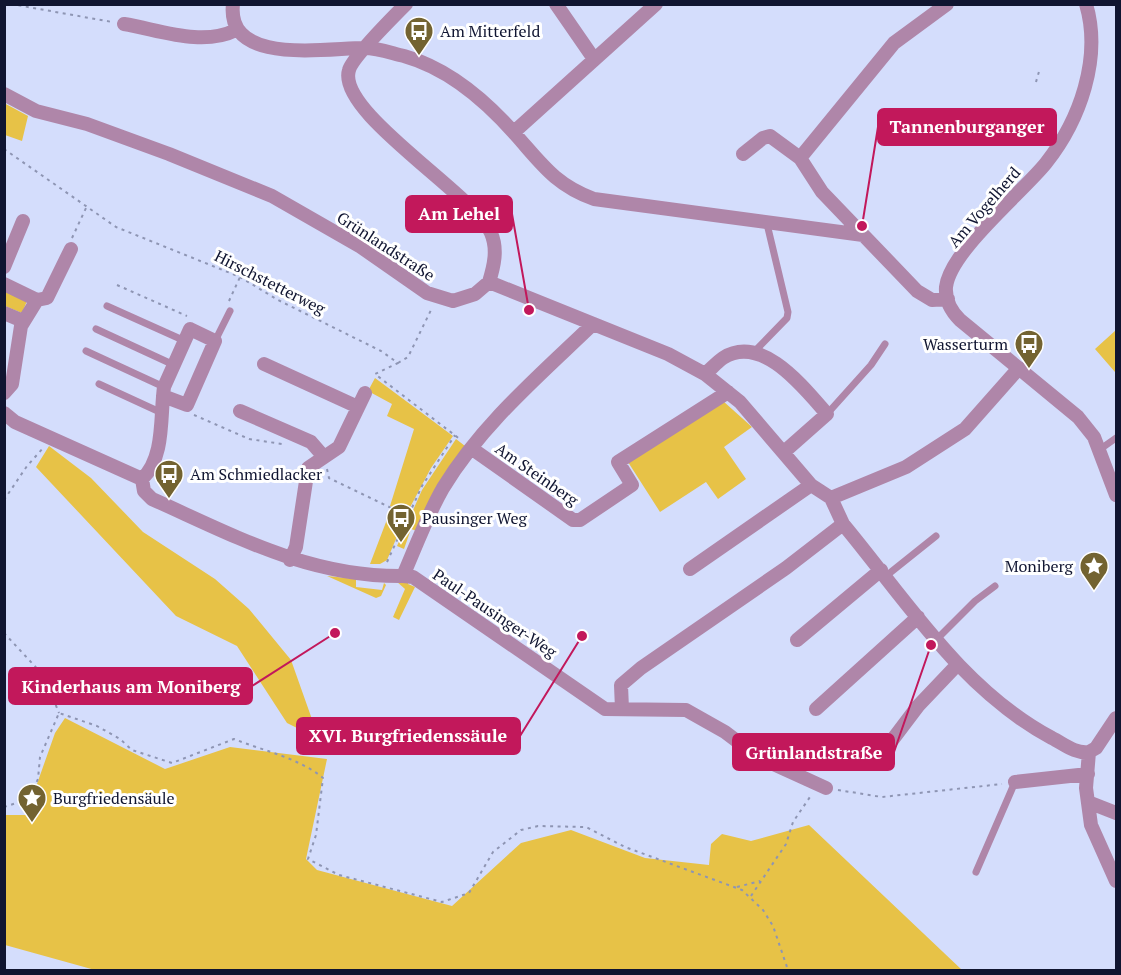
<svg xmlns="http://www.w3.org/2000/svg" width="1121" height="975" font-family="'PT Serif',serif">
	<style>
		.green { fill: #e7c247 }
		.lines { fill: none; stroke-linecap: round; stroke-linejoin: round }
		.path { stroke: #8e95b3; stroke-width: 2; stroke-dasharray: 3 4.5; stroke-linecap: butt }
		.lane { stroke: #af86a9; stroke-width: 7 }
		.street { stroke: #af86a9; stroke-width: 14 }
		.labels { text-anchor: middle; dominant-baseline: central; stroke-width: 6; stroke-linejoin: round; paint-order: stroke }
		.poi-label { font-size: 16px; fill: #101531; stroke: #fff; text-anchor: start }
		.street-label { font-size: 16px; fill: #101531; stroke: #fff }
		.leader { fill: none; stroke: #c2185b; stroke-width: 2 }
		.callout-dot { fill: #c2185b; stroke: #fff; stroke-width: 2 }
		.callout { fill: #c2185b; stroke: #c2185b; stroke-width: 2 }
		.callout-label { font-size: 18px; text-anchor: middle; font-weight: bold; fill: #fff }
	</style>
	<rect width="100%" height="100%" fill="#d4ddfc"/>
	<path class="green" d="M4 103 28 116 22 141 5 135Z
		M4 291 27 301 22 313 5 306Z
		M1116 330V371L1115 372 1095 349Z
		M375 378 453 436 431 468 407 513 390 506 414 429 387 416 392 404 368 391Z
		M723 401 752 427 724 447 746 479 718 499 706 482 660 512 628 462Z
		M456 439 465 446 417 531 411 529 404 549 397 546 422 490Z
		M49 446 91 478 143 532 215 579 249 609 291 660 319 739 287 723 237 646 176 616 36 467Z
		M391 509 406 516 387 560 380 564H370Z
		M327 576 356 579V587L382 590 384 583 386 585 381 596 376 598Z
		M408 580V584L415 587 399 620 393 617 405 589 396 581Z
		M65 718 165 769 230 747 327 759 306 859 317 870 452 906 521 843 571 830 645 858 709 865 711 844 722 834 751 841 809 825 962 970H95L5 945V815H26L55 733Z"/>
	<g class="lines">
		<path class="path" d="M11 4 112 22
			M1036 82 1040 68
			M4 149 116 227 240 277 278 300 381 351 398 363 375 374 461 440
			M72 238 86 208
			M117 285 187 316
			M229 301 240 277
			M398 363 408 357 432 308
			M194 415 249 439 282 444
			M327 469 329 478 408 516
			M4 500 27 466 44 447
			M387 562 422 486 455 435
			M4 633 44 676 59 713
			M838 790 882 797 1002 784
			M4 807 29 799 38 779 40 757 59 713 97 726 120 739 132 750 172 763 234 739C264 751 299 758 323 778L316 835 308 859 339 875 442 902 469 893 493 852 521 830 538 826 586 827 625 847 742 890 763 910 773 926 788 970
			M737 887 760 881
			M751 896 786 844 793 822 812 794"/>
		<path class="lane" d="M107 306 185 341
			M96 329 174 365
			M215 341 230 311
			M86 351 164 387
			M754 352 787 318 788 312 767 224
			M99 384 162 413
			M827 414 871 365 885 344
			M1099 450 1116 438
			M886 576 936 536
			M937 639 975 601 995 586
			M976 872 1015 782"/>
		<path class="street" d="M233 4C226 66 326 48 364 48 378 48 391 53 404 56 447 68 486 101 515 134 541 163 555 185 594 199L863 235
			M406 4C395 15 352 58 349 70 336 112 474 194 491 233 498 249 494 266 489 282
			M556 4 594 59
			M947 4 894 43 800 158 822 192 917 291 932 300 948 299
			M1086 4C1102 58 1080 120 1046 163 1023 192 950 251 946 287 945 301 951 311 960 320L1078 417 1094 437 1116 495
			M124 24C160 30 202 47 236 30
			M4 94 36 111 87 124 169 154 272 196 361 247 427 293 453 301 475 294 489 282
			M514 132 656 4
			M743 154 763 138 770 136 800 158
			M4 267 23 221
			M489 282 668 354 705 374 740 402 811 485 831 498 843 524C907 601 962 690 1052 738 1064 744 1075 754 1089 752
			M4 284 37 300 21 326 12 384 4 393
			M37 300 47 298 71 249
			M4 313 23 321
			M264 364 358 407
			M705 374C711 369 717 362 723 358 762 333 804 388 827 414L784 452
			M240 411 311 442 324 457
			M4 413 15 422 142 479 144 491 152 499C235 536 309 577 403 576 416 546 427 516 443 488 482 424 540 375 593 324
			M471 448 573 520H580L632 485 618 462 728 392
			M142 479C165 458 160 416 164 387L190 329 215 341 187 405 163 396
			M831 498 906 467 965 429 1019 368
			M290 560 296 547 308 468 339 447 365 393
			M690 569 811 485
			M403 576 413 577 605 709 686 710 725 732 758 757 826 788
			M797 640 881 570
			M622 709 621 685 641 668 786 568 843 524
			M816 709 918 617
			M887 747 918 706 957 665
			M1089 752 1086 788 1091 825 1116 881
			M1089 752 1096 748 1116 718
			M1015 782 1088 774
			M1088 802 1116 813"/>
	</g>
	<defs>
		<g id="bus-pin" transform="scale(1.5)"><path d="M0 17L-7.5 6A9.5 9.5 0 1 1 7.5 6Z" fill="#736331" stroke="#fff"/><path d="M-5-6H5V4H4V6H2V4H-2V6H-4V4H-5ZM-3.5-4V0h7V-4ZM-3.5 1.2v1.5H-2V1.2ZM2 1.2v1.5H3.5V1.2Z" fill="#fff"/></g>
		<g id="sight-pin" transform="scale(1.5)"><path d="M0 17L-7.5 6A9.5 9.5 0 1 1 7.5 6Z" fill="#736331" stroke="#fff"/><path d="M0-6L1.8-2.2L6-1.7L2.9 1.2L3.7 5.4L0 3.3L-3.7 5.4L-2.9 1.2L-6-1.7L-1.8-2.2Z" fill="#fff"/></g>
	</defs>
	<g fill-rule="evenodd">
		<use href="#bus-pin" x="419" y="31"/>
		<use href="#bus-pin" x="1029" y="344"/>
		<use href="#bus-pin" x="169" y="474"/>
		<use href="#bus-pin" x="401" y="518"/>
		<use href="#sight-pin" x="1094" y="566"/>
		<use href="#sight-pin" x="32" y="798"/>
	</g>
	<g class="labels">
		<g class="poi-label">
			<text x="440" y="31">Am Mitterfeld</text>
			<text x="1008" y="344" text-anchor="end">Wasserturm</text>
			<text x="190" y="474">Am Schmiedlacker</text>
			<text x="422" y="518">Pausinger Weg</text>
			<text x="1073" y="566" text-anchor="end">Moniberg</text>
			<text x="53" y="798">Burgfriedensäule</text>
		</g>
		<g class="street-label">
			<text transform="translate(984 207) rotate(-49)">Am Vogelherd</text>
			<text transform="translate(386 246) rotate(33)">Grünlandstraße</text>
			<text transform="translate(270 282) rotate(27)">Hirschstetterweg</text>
			<text transform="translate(537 474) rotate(35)">Am Steinberg</text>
			<text transform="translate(495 613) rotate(34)">Paul-Pausinger-Weg</text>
		</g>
	</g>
	<path class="leader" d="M862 226L878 127M529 310L512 214M335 633L252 686M582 636L520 736M931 645L894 752"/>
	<g class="callout-dot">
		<circle cx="862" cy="226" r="6"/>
		<circle cx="529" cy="310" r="6"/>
		<circle cx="335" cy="633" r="6"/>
		<circle cx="582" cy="636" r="6"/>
		<circle cx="931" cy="645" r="6"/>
	</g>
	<g class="callout">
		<rect x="878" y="109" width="178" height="36" rx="6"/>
		<rect x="406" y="196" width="106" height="36" rx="6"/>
		<rect x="9" y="668" width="243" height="36" rx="6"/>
		<rect x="297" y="718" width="223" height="36" rx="6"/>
		<rect x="733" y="734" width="161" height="36" rx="6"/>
	</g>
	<g class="callout-label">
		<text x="967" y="133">Tannenburganger</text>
		<text x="459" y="220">Am Lehel</text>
		<text x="131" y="693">Kinderhaus am Moniberg</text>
		<text x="408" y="742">XVI. Burgfriedenssäule</text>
		<text x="814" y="759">Grünlandstraße</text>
	</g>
	<rect width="1121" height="975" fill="none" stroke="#101531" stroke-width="12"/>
</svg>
